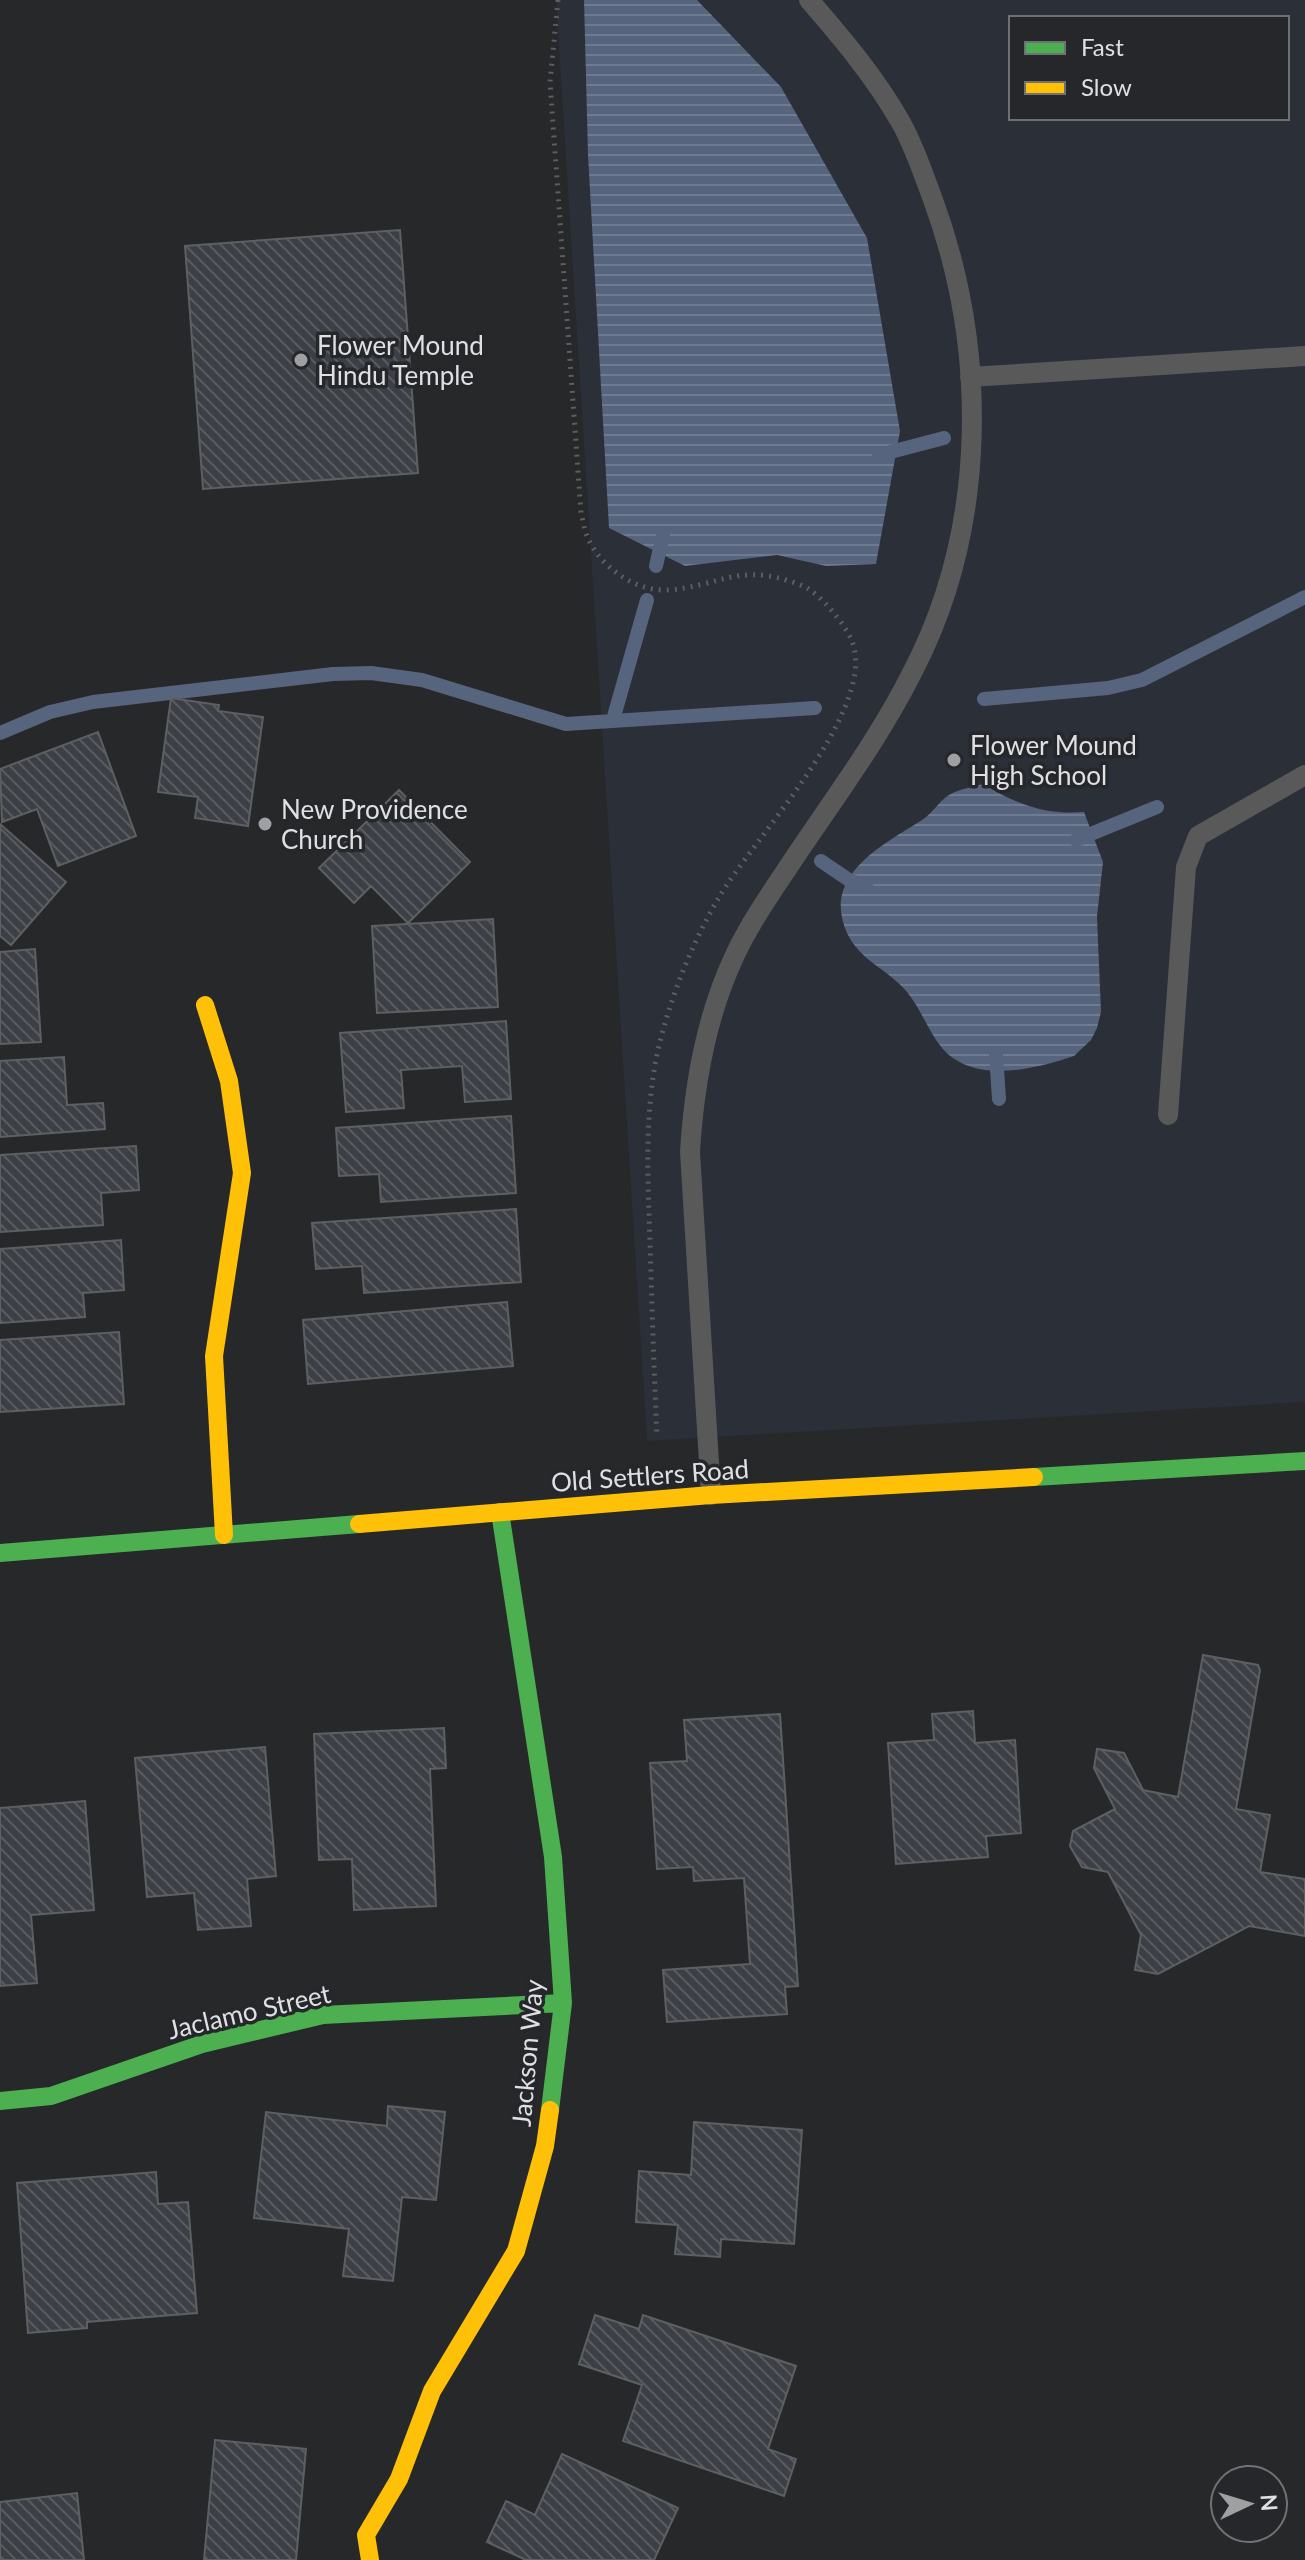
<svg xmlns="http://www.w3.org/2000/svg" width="1305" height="2560" font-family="Lato,sans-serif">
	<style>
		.built { fill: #2a2f38; fill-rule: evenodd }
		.water { fill: url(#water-rules) }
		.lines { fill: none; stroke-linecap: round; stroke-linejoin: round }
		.stream { stroke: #56647e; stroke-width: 14 }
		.building { fill: url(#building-back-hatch); stroke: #5e5f61; stroke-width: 2 }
		.path { stroke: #5d5e60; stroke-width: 5; stroke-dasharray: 2 6; stroke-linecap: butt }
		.lane { stroke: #59595a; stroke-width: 20 }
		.fast { stroke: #4caf50; stroke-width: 18 }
		.slow { stroke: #ffc107; stroke-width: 18 }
		.poi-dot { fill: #9ea0a2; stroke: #25272b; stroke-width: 3 }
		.labels { text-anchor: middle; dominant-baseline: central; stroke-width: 7; stroke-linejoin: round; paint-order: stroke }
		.poi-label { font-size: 26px; fill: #dee0e2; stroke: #25272b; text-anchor: start }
		.street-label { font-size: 26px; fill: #dee0e2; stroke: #25272b }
	</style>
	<defs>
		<pattern id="water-rules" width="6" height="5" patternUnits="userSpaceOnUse" patternTransform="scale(2)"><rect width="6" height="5" fill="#56647e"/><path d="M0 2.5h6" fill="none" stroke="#6e7a90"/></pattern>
		<pattern id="building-back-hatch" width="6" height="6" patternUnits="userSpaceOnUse" patternTransform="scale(2)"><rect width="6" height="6" fill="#3c4046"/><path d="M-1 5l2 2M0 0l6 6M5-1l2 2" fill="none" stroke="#585b60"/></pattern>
	</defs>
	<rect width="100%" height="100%" fill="#26282a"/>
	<path class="built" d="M556 0H1305V1402L647 1441ZM1011 18H1287V118H1011Z"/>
	<path class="water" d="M584 0H697L781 87 867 238 900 431 876 564 826 566 777 555 685 566 609 528 588 155Z
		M983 784C1016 804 1045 815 1084 812L1103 862 1097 917 1101 1012 1097 1028 1091 1040 1074 1056C1035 1069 974 1085 942 1048 928 1031 921 1009 907 992 888 969 860 961 847 933 821 875 883 845 922 820 933 813 939 801 949 795 958 789 973 787 983 784Z"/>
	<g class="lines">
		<path class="stream" d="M879 455 944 438
			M656 566 663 535
			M984 699 1108 688 1142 680 1305 597
			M613 720 647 600
			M0 733 50 712 93 702 333 674 371 673 422 680 566 724 815 708
			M1076 840 1157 807
			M821 861 849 880 866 886
			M996 1055 999 1099"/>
	</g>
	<path class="building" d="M400 230 418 473 203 489 185 246Z
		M171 698 219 705 218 711 263 717 248 826 195 818 198 797 158 792Z
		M98 732 136 836 58 866 37 809 2 822 0 769Z
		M399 790 470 862 408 923 371 886 354 903 319 868Z
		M0 824 66 882 11 945 0 936Z
		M493 919 498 1007 377 1013 372 926Z
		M35 949 41 1042 0 1044V952Z
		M506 1021 511 1099 465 1102 462 1066 401 1070 404 1108 346 1112 340 1033Z
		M64 1057 67 1105 103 1103 105 1129 0 1137V1061Z
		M511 1116 516 1193 381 1202 379 1174 339 1176 336 1128Z
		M136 1146 139 1190 101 1193 103 1225 0 1232V1155Z
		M516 1209 521 1282 364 1293 362 1266 316 1269 312 1223Z
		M121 1240 124 1290 83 1293 85 1317 0 1323V1249Z
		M507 1302 513 1366 308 1384 303 1320Z
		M119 1332 124 1404 0 1412V1340Z
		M1203 1655 1258 1665 1260 1670 1236 1809 1270 1815 1260 1872 1305 1879V1936L1249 1926 1158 1974 1135 1970 1141 1935 1108 1872 1082 1867 1070 1846 1073 1831 1115 1809 1094 1768 1097 1749 1124 1753 1143 1790 1178 1797Z
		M973 1711 975 1743 1015 1740 1021 1833 986 1836 988 1857 896 1864 888 1743 934 1740 932 1714Z
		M780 1714 798 1986 785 1987 787 2014 667 2022 663 1970 750 1964 744 1878 694 1881 693 1867 657 1869 650 1763 687 1761 684 1720Z
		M444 1728 446 1768 430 1769 436 1906 354 1910 352 1859 319 1860 314 1734Z
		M265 1747 276 1876 247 1879 251 1926 198 1930 194 1893 147 1897 135 1758Z
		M85 1801 94 1910 31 1915 37 1983 0 1986V1808Z
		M388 2106 445 2112 436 2200 402 2197 393 2281 343 2276 349 2229 254 2218 266 2112 387 2126Z
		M694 2122 802 2130 794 2244 721 2239 720 2257 675 2254 678 2225 636 2222 639 2171 691 2175Z
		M156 2172 158 2204 188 2202 197 2313 87 2322V2328L28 2333 17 2183Z
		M595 2315 639 2329 643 2315 796 2366 768 2449 796 2459 784 2496 623 2441 642 2385 579 2364Z
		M215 2440 306 2449 296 2560H204Z
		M562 2454 678 2508 654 2560H526L487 2542 506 2501 535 2515Z
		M77 2493 84 2560H0V2502Z"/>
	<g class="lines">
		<path class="path" d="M558 0 550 82 581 513C583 520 584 529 587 536 599 566 635 592 668 590 714 587 737 565 786 580 806 586 811 589 826 604 835 614 849 631 853 644 875 713 752 840 718 899 691 945 670 999 658 1050 644 1113 648 1179 650 1243 652 1307 654 1372 657 1436"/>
		<path class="lane" d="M970 377 1305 356
			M1168 1115 1186 867 1198 836 1305 775
			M711 1495 690 1152C694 1085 706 1016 735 955 750 923 771 893 791 863 833 800 879 739 913 671 988 526 988 348 932 197 922 171 914 145 900 121 875 77 842 38 809 0"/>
		<path class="fast" d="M1034 1477 1305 1461
			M500 1512 553 1857 563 2003 550 2110
			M0 1553 359 1524
			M0 2101 51 2096 202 2044 323 2015 563 2003"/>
		<path class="slow" d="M205 1005 229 1081 242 1173 214 1356 224 1535
			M359 1524 711 1495 1034 1477
			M370 2560 366 2535 399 2479 432 2391 516 2251 545 2146 550 2110"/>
	</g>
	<g class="poi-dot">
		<circle cx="301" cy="360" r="8"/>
		<circle cx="954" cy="760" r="8"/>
		<circle cx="265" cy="824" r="8"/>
	</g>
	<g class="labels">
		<g class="poi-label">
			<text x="317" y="345">Flower Mound<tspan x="317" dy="30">Hindu Temple</tspan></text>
			<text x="970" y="745">Flower Mound<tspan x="970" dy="30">High School</tspan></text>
			<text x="281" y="809">New Providence<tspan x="281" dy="30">Church</tspan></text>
		</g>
		<g class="street-label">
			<text transform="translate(650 1475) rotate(-4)">Old Settlers Road</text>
			<text transform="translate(249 2011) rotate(-13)">Jaclamo Street</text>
			<text transform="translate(527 2053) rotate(-85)">Jackson Way</text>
		</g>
	</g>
	<rect x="1009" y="16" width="280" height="104" fill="#25272b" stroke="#6f7174" stroke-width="2"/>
	<rect x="1025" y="42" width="40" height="12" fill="#4caf50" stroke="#6f7174" stroke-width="2"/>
	<text x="1081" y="56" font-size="24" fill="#dee0e2">Fast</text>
	<rect x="1025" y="82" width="40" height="12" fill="#ffc107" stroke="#6f7174" stroke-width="2"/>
	<text x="1081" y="96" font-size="24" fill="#dee0e2">Slow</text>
	<g transform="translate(1249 2504) rotate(86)"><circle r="38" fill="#25272b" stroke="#6f7174" stroke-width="2"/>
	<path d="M0-6L14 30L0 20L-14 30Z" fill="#9ea0a2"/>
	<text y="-12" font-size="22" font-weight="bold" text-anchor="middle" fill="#dee0e2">N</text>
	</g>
</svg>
